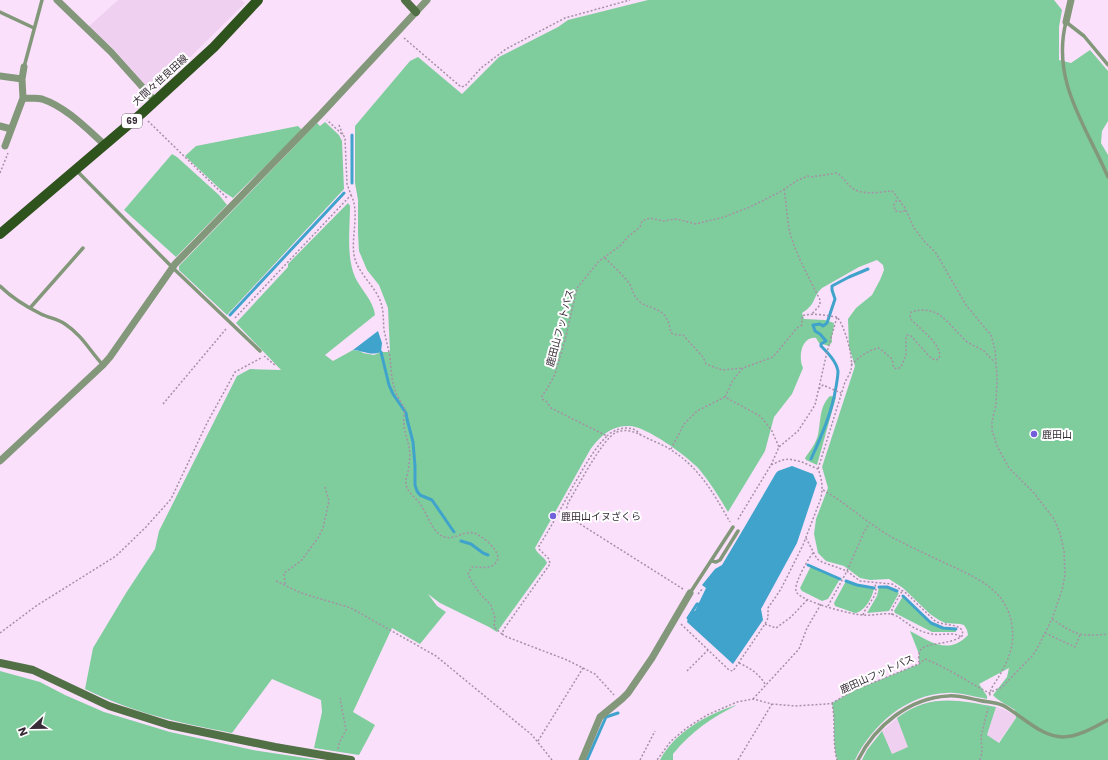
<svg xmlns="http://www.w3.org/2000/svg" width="1108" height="760" font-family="Poppins,'Noto Sans JP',sans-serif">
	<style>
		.built { fill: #f0d0f1 }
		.green { fill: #7fcd9c }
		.water { fill: #40a3cb }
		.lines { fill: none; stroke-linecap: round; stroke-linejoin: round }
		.stream { stroke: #40a3cb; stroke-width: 3 }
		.path { stroke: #a591a5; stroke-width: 1.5; stroke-dasharray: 2 2; stroke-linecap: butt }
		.lane { stroke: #83987a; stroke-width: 3.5 }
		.street { stroke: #83987a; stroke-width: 7 }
		.secondary { stroke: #527045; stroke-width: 8 }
		.primary { stroke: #2f531d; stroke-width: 10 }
		.poi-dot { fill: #7160da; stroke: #fff; stroke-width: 1.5 }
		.labels { text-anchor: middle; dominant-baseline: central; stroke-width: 4; stroke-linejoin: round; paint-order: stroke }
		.shield { fill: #fff; stroke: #726b72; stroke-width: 1 }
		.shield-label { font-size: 9px; font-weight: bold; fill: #362b36 }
		.street-label { font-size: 10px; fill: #362b36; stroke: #fff }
		.poi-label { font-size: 10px; fill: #362b36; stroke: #fff; text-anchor: start }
	</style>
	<rect width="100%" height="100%" fill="#fbe0fc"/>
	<path class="built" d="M118 0H241L245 3 157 90H150L112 47 88 27Z
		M996 707 1003 709 1016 716V718L998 743 987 735Z
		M897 718 909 747 892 754 882 731Z"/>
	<path class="green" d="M648 0H1054L1062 10 1059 27V60L1071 63 1090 50 1108 71V121L1102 131 1101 143 1108 155V760H862L867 750 882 731 892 754 908 747 897 718C929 693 959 700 996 707L987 735 999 743 1016 718 1015 710C1008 705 998 701 993 695L1007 677 1009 668 979 684 987 696V699C975 697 959 692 947 693 907 694 872 725 855 760H837C832 741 836 722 832 703L855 690 919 664V654L910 631C930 641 948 656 968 635L967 630 964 625 960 624 945 623 939 620 930 614 903 588 889 579 870 580 860 578 844 566 826 561 818 553 814 534 816 519 828 488 822 467 855 366 849 347 848 319 856 308 872 295 880 280 884 270 883 265 877 260 859 267 822 288C812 297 817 304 802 313L804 319 825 320 834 323C834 330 831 336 832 342L829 346 819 343 816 338C801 336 798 358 803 368L792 394 774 417 765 451 728 512C719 497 710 482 699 469 687 456 646 426 629 426 612 425 599 437 590 450L535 548C538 555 545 557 547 563L497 632 489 627 440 603 428 594 437 606 446 612 420 644 392 628 353 712 375 725 359 755 314 748 322 712 321 700 272 679 232 733C180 723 133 713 85 689L93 648 126 593 155 549 159 531 237 376 250 369 281 370 236 323 288 267V264L348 203 350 206C350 229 346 256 355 277 361 290 373 300 375 315L325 355 333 361 353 350 360 351 363 353 374 355 381 352H390L388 308 379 285 367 270 359 251 358 234V200L355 183V126L410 61 418 57 462 94 499 57 558 27 568 20Z
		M325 122 339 135 342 141 344 189 227 315 179 270V266L317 123 320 126Z
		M298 126 302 130 233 198 221 190 185 156 196 146Z
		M172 154 177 157 219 195 227 205 176 257 124 210Z
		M830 396 836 397 817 465 806 460 805 458C810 451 816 443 818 435 821 421 819 407 830 396Z
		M811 566 840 579 828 599 822 601 802 591 800 588Z
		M846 581 857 585 874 588C873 596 865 612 855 613L835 606 834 603Z
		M879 587H887L899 593 889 611 867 613 877 596Z
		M903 596 931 623 943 628 956 629V632H932L895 613 894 611Z
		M0 671 40 682 65 695 104 712 170 732 253 750 319 760H0Z
		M737 705C712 717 691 732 673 754V760H660C675 732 707 714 737 705Z"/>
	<path class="water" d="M378 331 382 343 381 352C369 356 365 351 353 350Z
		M792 466 813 474 817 483 797 543 761 609 763 620 733 664 687 622 688 618 693 611H695L706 588 702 585 715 569 722 565 744 528 776 473 778 471Z"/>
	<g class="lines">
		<path class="stream" d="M352 135V183
			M230 315 344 193
			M381 352 389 385 393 394 406 413 407 419 413 442 415 466V485L417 491 420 495 432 500 454 532
			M811 459C822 435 832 412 836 387 837 381 838 376 838 371 836 361 828 353 821 346V344L826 341 820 334 815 331 813 325 820 324 823 326 827 323 835 299 832 290V286L849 277 868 269
			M461 541 471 544 483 553 488 555
			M808 565 840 579
			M846 581 857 585 874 588
			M879 587H887L897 591
			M903 596 931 623 943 628 956 629
			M688 618 697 604 702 605
			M587 760 606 717 618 713"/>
		<path class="path" d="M404 38 461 87 465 86 481 68 506 49 565 18 630 0
			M148 121 228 199
			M339 125 343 135
			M0 173 8 153
			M784 189C786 202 787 216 789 229 795 254 809 277 820 300V305L811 315
			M351 195C360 212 351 236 354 255 357 272 373 284 380 300 384 310 383 319 384 330 386 339 388 348 390 357 391 367 391 377 394 387 396 395 401 402 405 409 400 428 410 440 410 457 409 462 409 467 408 472 407 476 405 480 406 484 407 491 413 496 418 501 426 510 430 527 439 534 451 544 462 530 474 533 483 536 502 552 497 561 492 570 481 567 472 567L468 574 472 582 481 595 491 605 495 618 494 627 502 634 504 629 550 564 549 559 539 549V546C555 521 568 494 583 469 590 457 597 446 607 436L551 408 546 401 542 399V396L547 389 555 374 565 340 577 288 599 261 620 246 629 236 640 227 642 221 650 218 663 221 676 219 696 224 724 217 750 207 780 192 798 180 808 176 811 177 837 173C842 176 844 180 848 184 858 197 878 192 892 191L894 193 905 208 914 228 925 242 936 253 966 305 991 335 995 350 997 378 996 405 992 421V430L997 446 1009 468 1034 493 1054 519 1060 533 1064 551 1065 575 1062 590 1052 619 1039 645 1033 655 1002 687 989 693C968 682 948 668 925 659L919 664 855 690 832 703 827 704 795 706 772 704 753 699 737 702 707 715 688 727 671 741 657 760
			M901 201H896L894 205 895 211 902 212 906 210
			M605 258C613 266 622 274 629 283 633 289 632 294 639 301 644 306 649 306 655 309 667 313 669 323 671 333L677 335H683L703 357 706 364 722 370 743 368
			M235 318 351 195 347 184 345 139 344 136 327 120
			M264 356 275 365
			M851 365C859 357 868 350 879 348L892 359 894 368 897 369 901 367 906 355V336L907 335 911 336 931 358 935 360 939 359C944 345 919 329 910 318L911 312C939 304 947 323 965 340 970 345 978 347 984 351 988 355 991 359 995 362
			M819 389 823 385 841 393
			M725 397 733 380 743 368 773 357 797 328 802 325V316C812 312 827 316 837 317 845 326 854 359 851 370 850 374 847 378 845 382L818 469
			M163 404 226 329
			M607 436C615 428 632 424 640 434
			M671 449 684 424 697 411 725 397 760 416 771 429 779 447
			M771 465 779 447 798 431 815 405 827 352 837 317
			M823 490C846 503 865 521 888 535 906 545 926 554 945 563 974 577 1007 588 1012 626 1015 646 1008 661 998 678 995 683 989 690 990 696
			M806 538 817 559 822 562 847 571 860 581 892 584 906 593 935 621C943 626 956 623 962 630L963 635C954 645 923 642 920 651 918 654 919 660 919 663
			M813 553C808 559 794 583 796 591 798 601 853 615 863 615 872 616 882 613 891 614 897 615 902 620 907 623 913 628 924 633 932 634 942 636 953 631 961 637
			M276 581 301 593 351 608 436 656 532 735 552 760
			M285 584 284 573 301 561 318 538 323 528 329 501 325 487
			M683 589 569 517C566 512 566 509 568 503 577 488 602 440 615 433 626 427 637 433 647 438 655 442 664 445 671 450 699 467 714 494 730 522
			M698 594 703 588
			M828 606 847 571 864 532 869 524
			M863 615 864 612 875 595 876 591 875 583
			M892 615V609L902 591
			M1052 619C1076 635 1079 637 1108 634
			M681 624 729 670 733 671 765 624 768 618V608L781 589 803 545 821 498C823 487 822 479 818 469L802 462 789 459 782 460 771 465 737 521
			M765 624 776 628 791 617 807 600
			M0 633 36 606 116 556 146 527 171 499 207 423 235 372 261 358
			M1045 633 1075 647 1080 635
			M502 634 507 637 567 660 595 674 614 695
			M739 663C750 668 760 674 766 686
			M687 671 708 650
			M753 699 799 649 807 628 821 604
			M832 703C836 722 832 741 837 760
			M538 741 583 668
			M338 749 339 743 346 730 340 698
			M640 760 655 731
			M738 760 772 704
			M980 760 982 752 981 737 988 708"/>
		<path class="lane" d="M0 12 34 28
			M1108 65 1084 36 1066 22C1051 81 1086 126 1108 177
			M24 67 42 0
			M77 171 173 268 260 351
			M0 286C12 298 27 307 41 314 49 318 58 319 65 324 83 336 89 350 103 365
			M30 308 83 248
			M712 561 716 562 720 560 738 531
			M690 593 733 527
			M858 760C875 726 909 698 948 696 957 695 968 698 978 700 985 702 994 702 1002 705 1005 706 1009 709 1012 711 1027 721 1044 737 1063 737 1078 737 1095 727 1108 720"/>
		<path class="street" d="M57 0 111 52 155 101
			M1066 22 1071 0
			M0 76 22 79
			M23 98C29 98 36 98 42 99 66 107 86 128 105 145
			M0 126 11 129
			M5 146 23 98 22 79 24 67
			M0 461 103 365 110 357 175 264 321 114 427 0
			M582 760 600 717 622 699 628 693 652 658 690 593"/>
		<path class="secondary" d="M405 0 416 12
			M0 663 33 670 109 706 169 725 275 747 351 760"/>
		<path class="primary" d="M0 234 141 114 214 47 258 0"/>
	</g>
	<g class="poi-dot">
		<circle cx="1034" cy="434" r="4"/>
		<circle cx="553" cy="516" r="4"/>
	</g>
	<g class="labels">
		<rect class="shield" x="122" y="114" width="20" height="14" rx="3"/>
		<g class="shield-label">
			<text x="132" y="121">69</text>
		</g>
		<g class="street-label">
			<text transform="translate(160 80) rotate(-42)">大間々世良田線</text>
			<text transform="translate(560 328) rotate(-75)">鹿田山フットパス</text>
			<text transform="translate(877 674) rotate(-24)">鹿田山フットパス</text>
		</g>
		<g class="poi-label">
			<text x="1042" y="434">鹿田山</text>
			<text x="561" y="516">鹿田山イヌざくら</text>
		</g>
	</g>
	<g transform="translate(32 728) rotate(248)" stroke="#ffffff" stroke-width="3" paint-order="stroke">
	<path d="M0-3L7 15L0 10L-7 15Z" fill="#362b36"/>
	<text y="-6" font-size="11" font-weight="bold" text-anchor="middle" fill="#362b36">N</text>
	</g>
</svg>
